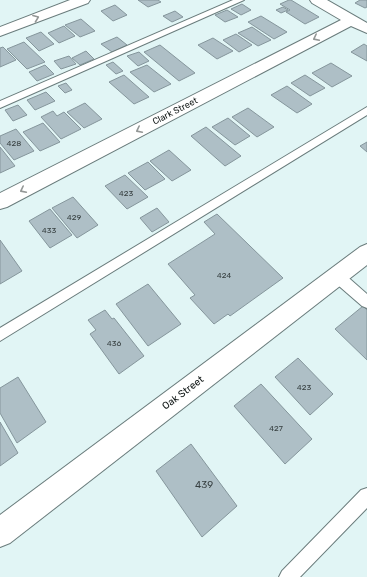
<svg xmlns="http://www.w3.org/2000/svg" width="367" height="577" font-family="Rubik,sans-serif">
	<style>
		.building { fill: #aebfc6; stroke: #85969c }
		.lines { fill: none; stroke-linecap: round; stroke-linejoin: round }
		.lane-casing { stroke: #6a7c7c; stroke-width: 2 }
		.street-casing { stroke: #6a7c7c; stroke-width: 2 }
		.secondary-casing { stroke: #6a7c7c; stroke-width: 2 }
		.lane { fill: #fff; fill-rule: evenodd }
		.street { fill: #fff; fill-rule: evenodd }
		.secondary { fill: #fff; fill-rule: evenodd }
		.oneway { stroke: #939796 }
		.labels { text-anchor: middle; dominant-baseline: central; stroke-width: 3; stroke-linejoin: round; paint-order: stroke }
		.number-label { font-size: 8px; fill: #384142 }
		.far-street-label { font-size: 9px; fill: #101716; stroke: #fff }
		.street-label { font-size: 10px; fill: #101716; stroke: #fff }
		.near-number-label { font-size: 10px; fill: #384142 }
	</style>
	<rect width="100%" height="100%" fill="#e1f5f5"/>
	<path class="building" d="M138 0H158L161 2 148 7Z
		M289 0H291L319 17 305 24 286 12 290 10 280 4Z
		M360 0H367V7L365 8 355 3Z
		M242 4 251 10 241 15 231 9Z
		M115 5 127 15 113 21 101 11Z
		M283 7 288 10 281 13 276 10Z
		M227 10 238 17 225 22 215 15Z
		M175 11 183 17 172 22 163 16Z
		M261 16 287 32 274 39 248 22Z
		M81 19 95 31 80 37 65 25Z
		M64 26 75 36 59 43 48 33Z
		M252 27 271 40 258 46 238 33Z
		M41 32 54 44 39 51 26 38Z
		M236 34 252 45 239 52 223 40Z
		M117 37 127 45 112 52 101 44Z
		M213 38 233 51 217 59 198 45Z
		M24 42 45 62 27 69 7 49Z
		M364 44 367 46V61L351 52Z
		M160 45 195 73 179 81 144 52Z
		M3 47 16 60 0 67V48Z
		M86 51 94 59 80 65 72 58Z
		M139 52 149 61 138 66 127 56Z
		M69 56 76 64 61 69 54 61Z
		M113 62 123 71 116 74 106 65Z
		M331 63 352 76 332 87 312 73Z
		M45 65 54 74 37 81 29 72Z
		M147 65 171 84 154 92 130 72Z
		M124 75 149 97 134 104 109 82Z
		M305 75 325 88 310 96 291 83Z
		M66 83 72 90 65 93 58 86Z
		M287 86 312 104 297 113 271 95Z
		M46 92 55 101 35 110 27 100Z
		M85 103 102 119 84 128 67 112Z
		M18 105 27 115 13 121 5 110Z
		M248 108 274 127 257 137 232 117Z
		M53 111 57 116 64 112 81 129 61 139 41 117Z
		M228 118 250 136 235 145 212 127Z
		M43 123 60 142 40 151 23 132Z
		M206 127 241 156 225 166 191 136Z
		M16 129 34 151 14 160 0 143V136Z
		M367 142V152L360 146Z
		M0 147 15 166 0 173Z
		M169 150 191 170 172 181 150 161Z
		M148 162 165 179 145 190 128 173Z
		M125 175 148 197 127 209 105 186Z
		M73 197 98 225 77 238 52 208Z
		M157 208 169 222 152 232 140 218Z
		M50 209 72 235 50 248 29 221Z
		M217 214 283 278 230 316 228 314 214 324 190 298 195 295 168 264 215 234 204 222Z
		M0 240 22 271 0 284Z
		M148 284 181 324 148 346 116 304Z
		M363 306 367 310V360L335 329Z
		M105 310 112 319 114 318 144 356 119 374 90 334 96 330 88 320Z
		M298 358 333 394 310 415 275 377Z
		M18 377 46 422 17 443 0 413V388Z
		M261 384 312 439 285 464 234 406Z
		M0 422 18 453 0 466Z
		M191 444 237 506 202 537 156 471Z"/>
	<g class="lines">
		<g class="lane-casing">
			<path id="lane" d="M233 0H244L0 108V101Z
				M367 107V115L0 341V328Z
				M337 271 342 272 367 294V308L362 306 332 280 331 276 332 272Z
				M367 488V508L300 577H279L282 571 361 490Z"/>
		</g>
		<g class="street-casing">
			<path id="street" d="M70 0H90L88 3 0 36V27Z
				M310 0H327L367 23V33L351 26 7 207 0 209V193L341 20 312 3Z"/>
		</g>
		<g class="secondary-casing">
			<path id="secondary" d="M367 244V265L10 543 0 547V515L360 247Z"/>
		</g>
		<use href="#lane" class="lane"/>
		<use href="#street" class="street"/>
		<use href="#secondary" class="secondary"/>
	</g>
	<defs><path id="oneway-chevron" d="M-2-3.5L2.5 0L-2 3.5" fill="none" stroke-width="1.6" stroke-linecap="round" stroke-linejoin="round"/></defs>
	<g class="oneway">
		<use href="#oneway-chevron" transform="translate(36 18) rotate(-21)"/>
		<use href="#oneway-chevron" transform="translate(316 38) rotate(153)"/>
		<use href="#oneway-chevron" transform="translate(139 130) rotate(153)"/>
		<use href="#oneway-chevron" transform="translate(23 190) rotate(153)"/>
	</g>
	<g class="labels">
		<g class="number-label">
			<text x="14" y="143">428</text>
			<text x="126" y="193">423</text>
			<text x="74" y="217">429</text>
			<text x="49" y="230">433</text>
			<text x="224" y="275">424</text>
			<text x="114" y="343">436</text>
			<text x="304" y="387">423</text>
			<text x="276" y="428">427</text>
		</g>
		<g class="far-street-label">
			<text transform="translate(175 111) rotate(-27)">Clark Street</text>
		</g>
		<g class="street-label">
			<text transform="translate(183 393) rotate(-37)">Oak Street</text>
		</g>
		<g class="near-number-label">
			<text x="204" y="485">439</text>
		</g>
	</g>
</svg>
